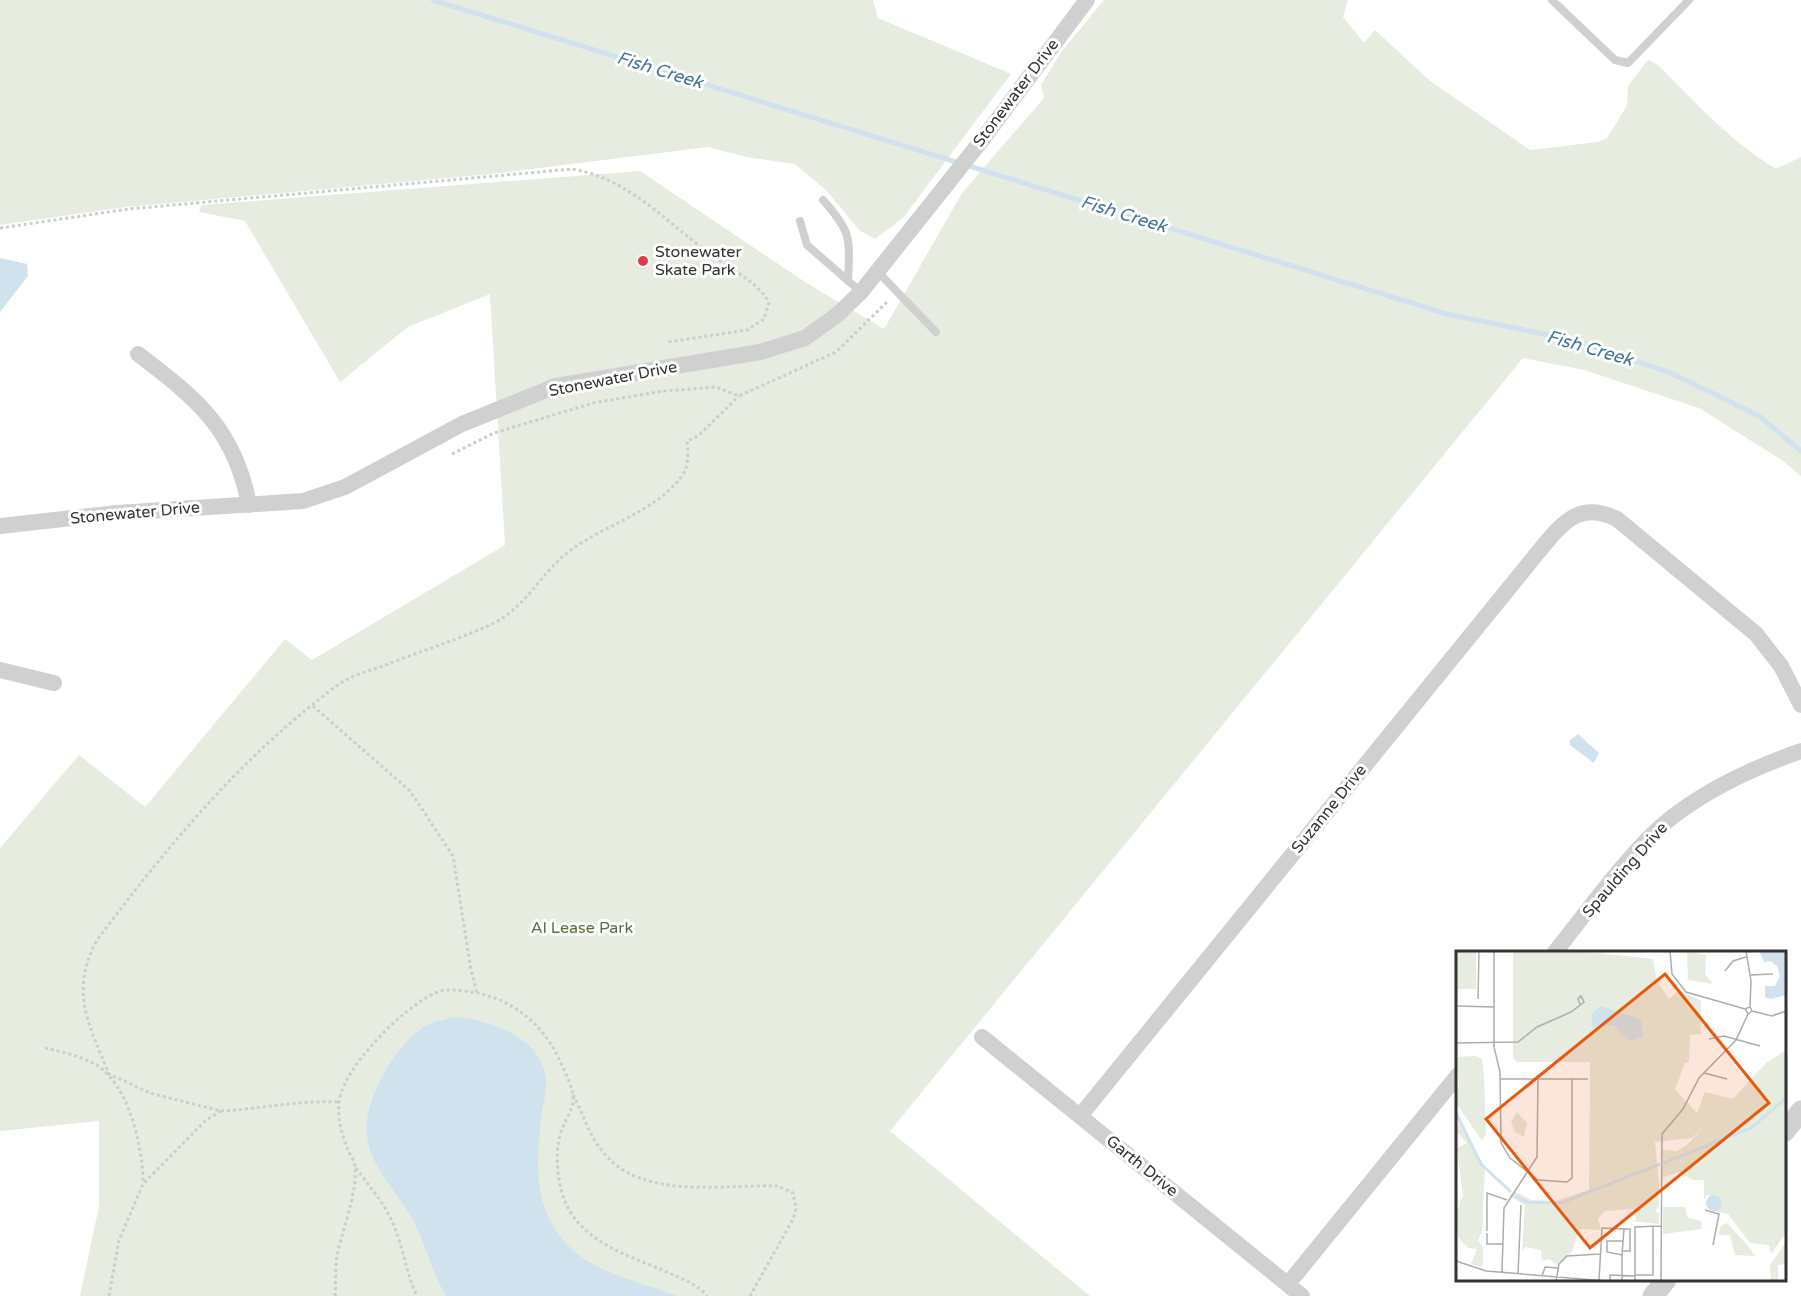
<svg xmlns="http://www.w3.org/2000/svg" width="1801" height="1296" font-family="'Varela Round',sans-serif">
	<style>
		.green { fill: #e6ecdf }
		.water { fill: #cfe2ee }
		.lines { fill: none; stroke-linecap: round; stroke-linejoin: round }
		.stream { stroke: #cfe2ee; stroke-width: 5 }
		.path { stroke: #cdcdcd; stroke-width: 3; stroke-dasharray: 3 3; stroke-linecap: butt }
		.service { stroke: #d0d0d0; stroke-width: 8 }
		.minor { stroke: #d0d0d0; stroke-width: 16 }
		.tertiary { stroke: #d0d0d0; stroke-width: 21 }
		.poi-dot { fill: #e63946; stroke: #fff; stroke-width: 2 }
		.labels { text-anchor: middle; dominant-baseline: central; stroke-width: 6; stroke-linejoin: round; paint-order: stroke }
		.street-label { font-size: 16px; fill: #333; stroke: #fff }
		.poi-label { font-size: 16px; fill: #333; stroke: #fff; text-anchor: start }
		.park-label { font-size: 16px; fill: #56703f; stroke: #fff }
		.water-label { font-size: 18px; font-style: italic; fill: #3f7597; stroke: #fff }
		.inset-river { fill: none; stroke: #cfe2ee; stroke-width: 3 }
		.inset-road { fill: none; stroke: #adadad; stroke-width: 1.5 }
		.view { fill: #e8590c; fill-opacity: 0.15; stroke: #e8590c; stroke-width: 3 }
		.inset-edge { fill: none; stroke: #333; stroke-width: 3 }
	</style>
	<rect width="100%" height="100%" fill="#fff"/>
	<path class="green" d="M0 0H873L878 18 1011 74 903 218 875 239 860 231 827 191 795 164 746 157 708 147 491 174 126 207 0 225Z
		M1104 0H1348L1343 17 1364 43 1375 30 1429 80 1530 150 1598 142 1607 138 1616 124 1627 105 1628 86 1648 60 1658 65C1696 103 1730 141 1776 169L1801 157V476L1783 461 1699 408 1584 370 1523 358 890 1131 1090 1296H80L99 1206V1121L0 1131V848L79 755 145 807 285 639 312 660 505 545 490 294 408 327 340 382 245 221 199 212 201 205 640 171 808 284 884 329 962 193 1044 98 1041 85 1062 51Z"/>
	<path class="water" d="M0 258 27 264 28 276 0 312Z
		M1578 734 1599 753 1594 763 1570 745V740Z
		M456 1017C491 1020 542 1038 546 1079 547 1090 544 1100 542 1111 537 1157 531 1202 564 1241 592 1274 639 1281 677 1296H446C432 1272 426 1244 413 1220 398 1192 371 1169 367 1136 362 1101 396 1044 425 1026 435 1021 446 1019 456 1017Z"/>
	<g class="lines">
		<path class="stream" d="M433 0 1447 314 1577 341 1671 373 1759 416 1801 451"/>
		<path class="path" d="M0 228 129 209 572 169C628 178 665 221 709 253 731 270 753 278 769 302L764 319 747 330 668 342
			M452 454 494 433 593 403 664 391 716 387 739 396 836 352 889 300
			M313 706 410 791 453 856 471 970 477 993
			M45 1048C62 1052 80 1056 95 1064 128 1083 143 1146 143 1182
			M573 1095C583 1113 589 1136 603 1152 642 1201 723 1184 778 1186L793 1193 796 1209 793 1219 750 1296
			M221 1111C260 1109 300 1100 339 1102
			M356 1168C368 1185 382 1200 391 1219 403 1244 405 1271 417 1296
			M109 1296 119 1240 143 1184 206 1120 221 1111 150 1093 109 1074C89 1025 69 992 97 940 167 847 240 758 335 687 350 675 370 671 388 664 424 650 460 639 494 623 522 609 537 581 559 560 595 526 651 517 682 476 689 466 688 453 687 441L698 436 739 396
			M335 1296C336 1283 335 1268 337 1255 342 1232 358 1190 355 1167 355 1161 350 1155 348 1150 342 1135 337 1119 339 1102 343 1067 404 1007 435 993 445 988 461 990 471 992 509 997 542 1023 558 1057 563 1068 571 1083 573 1095 575 1107 566 1118 562 1129 552 1155 558 1199 576 1220 600 1249 636 1258 669 1273 683 1279 697 1284 707 1296"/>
		<path class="service" d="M1552 0 1615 60 1628 63 1689 0
			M823 200C852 232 850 239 848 281
			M800 221 807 245 861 292
			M877 271 936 332"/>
		<path class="minor" d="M138 354C197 399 235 429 249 505
			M0 526 117 513 303 501 345 487 462 424 556 386 760 352 805 338 837 315 861 292 982 140 1087 0
			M0 670 54 683
			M1555 952C1589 910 1636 842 1679 812 1716 785 1758 766 1801 751
			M982 1037 1302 1296
			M1080 1116 1544 545C1566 519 1582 502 1617 519L1756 634 1781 666 1801 705
			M1288 1284 1458 1075"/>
		<path class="tertiary" d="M1784 1132 1801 1111
			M1653 1296 1666 1280"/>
	</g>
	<circle class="poi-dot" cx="643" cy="261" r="6"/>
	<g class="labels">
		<g class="street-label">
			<text transform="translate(1016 93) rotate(-53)">Stonewater Drive</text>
			<text transform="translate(613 379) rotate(-11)">Stonewater Drive</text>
			<text transform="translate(135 513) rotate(-5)">Stonewater Drive</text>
			<text transform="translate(1329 809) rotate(-51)">Suzanne Drive</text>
			<text transform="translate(1625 870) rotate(-49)">Spaulding Drive</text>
			<text transform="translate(1142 1166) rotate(39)">Garth Drive</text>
		</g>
		<g class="poi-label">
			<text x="655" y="252">Stonewater<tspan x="655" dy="18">Skate Park</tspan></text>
		</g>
		<g class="park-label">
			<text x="582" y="928">Al Lease Park</text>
		</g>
		<g class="water-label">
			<text transform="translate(660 70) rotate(17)">Fish Creek</text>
			<text transform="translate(1124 214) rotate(17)">Fish Creek</text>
			<text transform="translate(1590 348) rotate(16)">Fish Creek</text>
		</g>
	</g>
	<g transform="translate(1456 951)">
		<rect width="330" height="330" fill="#fff"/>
		<path d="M0 0H20V38H0ZM57 0H123L197 8 201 30 213 48 223 39 245 50V83L234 84 233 111 229 112 219 138 241 162 249 141 277 148 310 112 330 99V282L315 303 313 294 294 292 272 263 257 260 259 245 251 244 248 248V229H236L224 221 207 226V199L221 200 231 194 250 174 236 187 199 191 203 232V256L199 260 203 262V273L176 270 180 269 178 258 149 260 142 268 145 279 123 278 116 301 101 315 94 308 86 310 85 299 70 296 66 299 69 254 53 245 58 240 75 249 99 250 133 239 134 111H61L57 107ZM231 0 250 4 249 23 257 33 232 29ZM19 105 26 108 28 126 30 183 26 190 0 152 3 133 0 106ZM61 161 71 172 68 186 59 181 55 171ZM3 169 29 217 26 281 22 289 27 296V316L15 313 21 298 12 297 2 286 0 262 7 245 1 197 11 192 1 181ZM207 256H229L232 267 245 270 246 278 207 283ZM271 272 292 295 299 305 279 304 274 284H262L265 275ZM330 291V313L322 314V328L315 330 314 314Z" fill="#e6ecdf"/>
		<path d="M303 0H330V44L315 48 309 46V35H319L324 25 321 15 315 10 308 11ZM145 55 185 69 187 86 174 90 157 74 136 77V63ZM250 252a8 8 0 1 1 16 0a8 8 0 1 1-16 0Z" fill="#cfe2ee"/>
		<path class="inset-river" d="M0 162 25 213 55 241M208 212 295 177 330 147M59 245 71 251 105 252 204 213"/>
		<path class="inset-road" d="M38 0V96L44 121 45 192 54 207 82 229 111 231 116 227V128M214 0 216 23 230 41 289 58 294 56 296 60 292 63 289 58M290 0 295 30 294 56M269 20 277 10 290 6M294 24 317 23M22 48 23 0M0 55 38 56M296 60 316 65 330 60M253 88 268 85 304 95M0 92 62 91 81 76 115 61 128 51 125 45 122 48 124 53M248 122 271 128M44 128H132M249 259 263 263 257 294M31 280V242L51 249M31 282V293H47M166 304 151 301V290H167M0 310 30 320 150 330M46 321 48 257 81 206 82 128M62 323 65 254M179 324H197V275M86 325 89 316 102 317M179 325V276L205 275M143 329 146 277 168 278M100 330 103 313 111 305 144 303M154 330V324L179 325V330M166 330V304L168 278H174V300H166M205 330 206 183 227 158 243 127 280 89 292 63"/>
		<path class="view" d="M209 23 313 152 134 297 30 168Z"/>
		<rect width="330" height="330" class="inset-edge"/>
	</g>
</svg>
